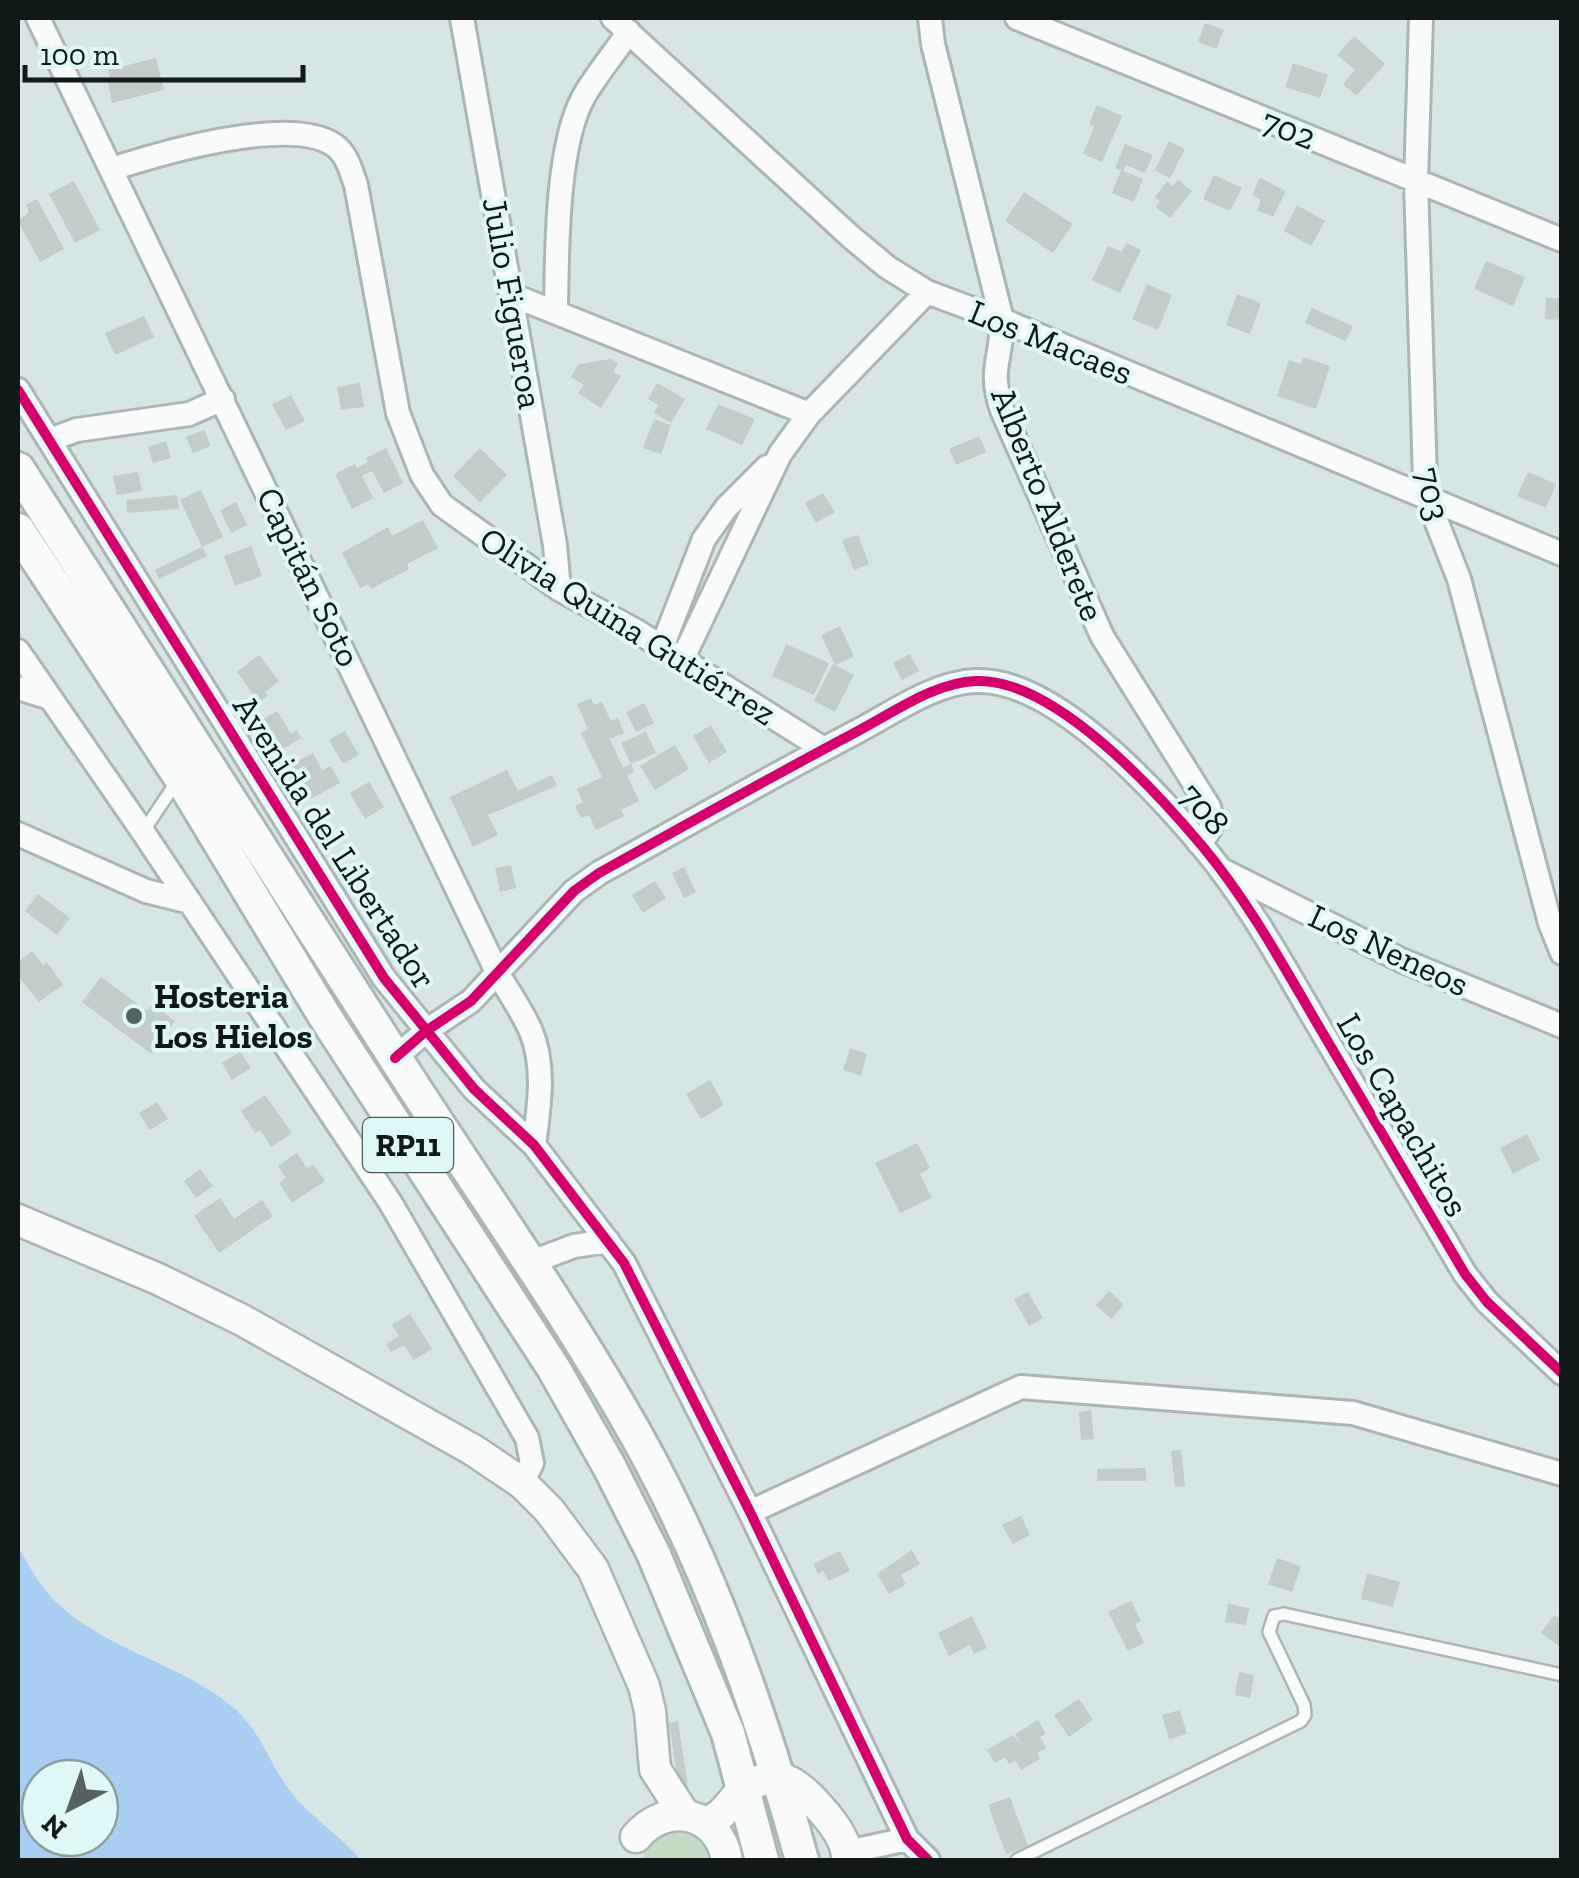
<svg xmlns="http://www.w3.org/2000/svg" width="1579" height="1878" font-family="'Zilla Slab',serif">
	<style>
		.green { fill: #c3dbc4 }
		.water { fill: #a8cff1; fill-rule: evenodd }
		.building { fill: #c2ccca }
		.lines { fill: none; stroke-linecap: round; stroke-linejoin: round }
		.lane-casing { stroke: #abb6b6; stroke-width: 16 }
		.street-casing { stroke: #abb6b6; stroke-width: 28 }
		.secondary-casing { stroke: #abb6b6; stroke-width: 35 }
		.primary-casing { stroke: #abb6b6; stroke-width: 38 }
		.lane { stroke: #f9fbfb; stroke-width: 11 }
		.street { stroke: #f9fbfb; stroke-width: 22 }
		.secondary { stroke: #f9fbfb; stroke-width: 30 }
		.primary { stroke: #f9fbfb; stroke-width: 32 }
		.cycleway-casing { stroke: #dff8f7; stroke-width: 16 }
		.cycleway { stroke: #d6006c; stroke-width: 10 }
		.poi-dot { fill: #566060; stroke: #dff8f7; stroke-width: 4 }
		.labels { text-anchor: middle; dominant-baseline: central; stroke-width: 8; stroke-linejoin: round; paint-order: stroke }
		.shield { fill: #dff8f7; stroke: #4e5c5b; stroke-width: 2.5 }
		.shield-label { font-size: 32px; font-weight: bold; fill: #101918 }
		.street-label { font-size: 35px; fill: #101918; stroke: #dff8f7 }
		.poi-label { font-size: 35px; font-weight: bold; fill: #101918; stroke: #dff8f7; text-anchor: start }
	</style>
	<rect width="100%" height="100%" fill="#d8e5e5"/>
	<path class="green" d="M362 1023 573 1351 671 1531 737 1681 763 1770 752 1773 724 1686 349 1032Z
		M686 1827 706 1840 712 1860H643L646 1846 653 1836Z"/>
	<path class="water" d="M18 1547C28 1564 38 1583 52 1598 100 1648 175 1661 229 1704 261 1729 267 1760 290 1791 311 1818 340 1835 361 1860H18ZM40 1778H100V1838H40Z"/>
	<path class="building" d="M1205 23 1224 30 1216 49 1198 42Z
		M1354 36 1385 64 1356 96 1343 84 1355 70 1337 55Z
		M156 58 164 90 112 103 107 79 110 78 108 70Z
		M1293 63 1328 75 1320 98 1285 87Z
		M1097 105 1122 116 1102 162 1083 154 1094 127 1089 124Z
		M1169 141 1185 149 1170 178 1155 170Z
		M1125 144 1153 155 1145 173 1126 165 1123 171 1115 168Z
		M1121 170 1143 179 1134 202 1112 193Z
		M1214 175 1242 188 1230 211 1203 199Z
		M1260 178 1286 191 1273 217 1257 210 1261 200 1252 195Z
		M1178 180 1192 191 1170 218 1156 207 1160 202 1155 197 1167 181 1173 186Z
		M74 181 100 230 75 243 49 194Z
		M1024 192 1073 224 1053 253 1005 221Z
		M37 199 64 249 40 262 18 221 29 212 26 205Z
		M1297 205 1325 221 1311 246 1284 231Z
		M1126 243 1141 250 1120 293 1092 280 1108 246 1122 252Z
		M1486 261 1525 277 1513 306 1474 289Z
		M1147 284 1172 295 1158 330 1132 319Z
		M1237 294 1261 303 1250 334 1226 325Z
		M1546 298H1562L1561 320 1545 319Z
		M1312 308 1353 326 1346 341 1305 323Z
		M144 316 154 337 115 355 105 333Z
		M1303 357 1330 366 1316 409 1277 396 1289 360 1301 364Z
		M611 359 618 364 613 372 621 376 601 408 578 393 584 385 571 377 579 364Z
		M360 383 364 407 341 410 337 387Z
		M657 383 685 399 671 423 654 413 658 405 648 399Z
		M291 395 305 421 286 430 272 404Z
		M718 404 755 419 742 445 706 429Z
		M654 419 671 425 661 454 643 448Z
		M204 430 211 446 193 453 186 437Z
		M979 436 986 452 956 465 949 449Z
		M166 441 171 458 153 463 148 447Z
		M386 448 403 483 384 493 372 471 362 476 373 498 352 509 335 474 355 464 357 468 368 462 366 458Z
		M480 448 507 475 480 502 453 476Z
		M138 472 142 491 117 495 113 476Z
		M1528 472 1556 484 1546 508 1517 496Z
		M201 490 223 537 202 547 180 500Z
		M823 493 835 512 816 523 805 503Z
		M177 495 179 509 127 513 126 500Z
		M236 502 247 525 231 533 220 510Z
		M423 520 438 548 407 564 409 569 371 589 368 584 360 588 342 553 388 527 392 536Z
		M858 535 869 564 854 570 842 540Z
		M251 546 262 576 235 586 224 556Z
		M202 547 207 556 159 579 155 570Z
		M840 626 854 657 835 665 821 635Z
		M786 644 829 663 814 695 772 676Z
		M910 654 919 671 902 680 893 663Z
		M259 655 279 681 265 692 268 695 259 702 237 672Z
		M833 664 854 675 835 712 814 701Z
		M591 698 594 705 602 702 611 721 618 718 624 733 610 739 623 768 631 764 634 772 627 775 639 801 621 810 624 816 596 830 589 815 581 818 575 806 583 802 577 789 602 777 581 733 588 729 577 704Z
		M644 703 654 723 636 732 626 712Z
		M277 711 291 734 297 730 301 738 271 756 252 726Z
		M711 725 727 752 709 763 693 736Z
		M345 731 359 755 343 764 329 740Z
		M646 732 656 753 631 764 621 743Z
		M675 745 689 769 655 790 640 766Z
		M313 753 322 770 331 766 340 783 303 803 284 768Z
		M507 770 518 791 552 775 557 786 488 815 498 835 473 847 450 797Z
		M369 782 384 807 365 819 350 793Z
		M511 865 516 888 500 892 495 868Z
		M684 867 696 892 684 898 672 873Z
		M655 881 666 898 643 913 632 895Z
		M38 894 70 918 57 935 25 911Z
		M32 951 43 965 47 962 63 985 39 1002 18 976V962Z
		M101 977 147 1011 152 1004 175 1021 151 1054 82 1002Z
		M850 1048 867 1054 861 1076 843 1070Z
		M240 1052 251 1068 232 1080 222 1063Z
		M710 1080 724 1105 701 1119 686 1094Z
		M265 1095 292 1133 271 1147 260 1130 255 1133 241 1111Z
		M157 1102 168 1119 150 1130 139 1113Z
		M1527 1134 1540 1160 1513 1174 1500 1148Z
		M917 1143 930 1168 920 1174 932 1198 900 1213 875 1163Z
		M297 1153 307 1168 313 1164 325 1181 292 1203 279 1183 286 1178 278 1166Z
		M200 1169 213 1186 196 1198 184 1181Z
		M220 1198 234 1219 262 1200 273 1216 219 1253 194 1216Z
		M1109 1291 1124 1305 1111 1319 1096 1305Z
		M1028 1292 1043 1318 1029 1326 1014 1299Z
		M410 1314 432 1349 414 1360 404 1345 391 1352 386 1344 399 1336 392 1325Z
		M1091 1410 1094 1439 1081 1440 1079 1412Z
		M1181 1450 1185 1486 1175 1487 1171 1451Z
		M1146 1468V1481H1097V1469Z
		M1021 1516 1030 1535 1013 1544 1002 1525Z
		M912 1550 920 1564 901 1575 906 1584 889 1594 877 1574Z
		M840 1551 850 1571 829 1581 823 1571 818 1574 813 1564Z
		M1277 1558 1301 1566 1292 1592 1268 1584Z
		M1367 1573 1400 1582 1393 1607 1361 1599Z
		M1131 1601 1141 1621 1135 1624 1144 1643 1128 1651 1108 1612Z
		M1228 1604 1249 1608 1246 1625 1225 1622Z
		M1554 1615 1562 1620V1648L1541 1633Z
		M972 1616 987 1648 974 1654 970 1645 949 1656 938 1633Z
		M1239 1672 1254 1675 1250 1698 1235 1695Z
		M1079 1699 1093 1720 1069 1737 1054 1715Z
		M1180 1710 1187 1734 1169 1739 1162 1715Z
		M1038 1720 1046 1734 1040 1737 1046 1748 1037 1753 1040 1759 1021 1770 1015 1760 1009 1764 1005 1757 995 1763 987 1750 1013 1735 1023 1747 1015 1734Z
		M678 1721 689 1794 680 1795 669 1723Z
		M1010 1797 1028 1846 1006 1854 988 1805Z"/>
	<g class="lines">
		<g class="lane-casing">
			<path id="lane" d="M143 832 177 781
				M1017 1860 1301 1721 1305 1715 1304 1705 1269 1632 1274 1616 1284 1614 1562 1675"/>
		</g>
		<g class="street-casing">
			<path id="street" d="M38 18 498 974C509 992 521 1010 530 1029 546 1065 539 1107 534 1145
				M462 18 555 545 559 589
				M613 18 851 237 887 267 927 292 1002 320 1562 554
				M930 18 933 44 1002 320C1002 360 988 368 1002 410L1102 636 1209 807C1214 825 1212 830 1199 843
				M1017 18 1562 240
				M1421 18 1416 182 1425 479 1428 500 1459 579 1550 923 1562 953
				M112 169C161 153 289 115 334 145 347 154 351 171 356 185L398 413 422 475 442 505 559 589 638 632 824 749
				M512 295 809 414
				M556 310C557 253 556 146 584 96 597 74 614 53 629 32
				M18 390 384 978 474 1089 534 1145 624 1263 750 1512 907 1839 928 1860
				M49 440 77 430 189 414 223 399
				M662 647 704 539 726 508 767 467
				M18 651 143 832 390 1202 527 1438 532 1463 522 1483
				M682 660 780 454 809 414 927 292
				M18 688 47 697
				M18 834 146 891 190 902
				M1222 870 1401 960 1562 1026
				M395 1058 426 1031 471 1001 574 891 599 873C685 825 771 777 858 731 894 712 936 682 976 681 1054 678 1156 791 1203 847 1248 901 1283 965 1318 1025 1367 1108 1416 1191 1465 1274L1487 1302 1562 1373
				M529 1263 574 1246 608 1241
				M750 1512 1021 1387 1353 1413 1562 1474
				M848 1852 907 1839"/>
		</g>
		<g class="secondary-casing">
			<path id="secondary" d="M18 1220 158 1279 242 1320 473 1450 522 1483 549 1510 593 1569 644 1686 650 1711 655 1769 684 1814
				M706 1822C727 1816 730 1799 746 1788 777 1766 798 1783 819 1807 831 1820 848 1841 847 1860
				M636 1837C667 1800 719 1812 727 1860"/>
		</g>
		<g class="primary-casing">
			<path id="primary" d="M18 469C143 663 267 858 392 1053 474 1182 564 1306 639 1440 712 1572 762 1716 802 1860
				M18 530 180 777 324 1015 554 1369 610 1468 654 1555 728 1733 762 1860"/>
		</g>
		<use href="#lane" class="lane"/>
		<use href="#street" class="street"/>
		<use href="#secondary" class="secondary"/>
		<use href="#primary" class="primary"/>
		<g class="cycleway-casing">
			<path id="cycleway" d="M18 390 384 978 474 1089 534 1145 624 1263 750 1512 907 1839 928 1860
				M395 1058 426 1031 471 1001 574 891 599 873C685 825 771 777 858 731 894 712 936 682 976 681 1054 678 1156 791 1203 847 1248 901 1283 965 1318 1025 1367 1108 1416 1191 1465 1274L1487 1302 1562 1373"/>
		</g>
		<use href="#cycleway" class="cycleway"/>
	</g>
	<circle class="poi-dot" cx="134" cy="1016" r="10"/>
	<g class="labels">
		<rect class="shield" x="363" y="1118" width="90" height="54" rx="8"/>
		<g class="shield-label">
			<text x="408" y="1145">RP11</text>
		</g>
		<g class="street-label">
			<text transform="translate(1289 129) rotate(22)">702</text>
			<text transform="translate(513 303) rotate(80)">Julio Figueroa</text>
			<text transform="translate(1051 342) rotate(22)">Los Macaes</text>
			<text transform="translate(1433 494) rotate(78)">703</text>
			<text transform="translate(1048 504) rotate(68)">Alberto Alderete</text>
			<text transform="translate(309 577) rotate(64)">Capitán Soto</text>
			<text transform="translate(628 626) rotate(32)">Olivia Quina Gutiérrez</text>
			<text transform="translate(1205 809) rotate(49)">708</text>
			<text transform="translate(335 842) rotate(57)">Avenida del Libertador</text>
			<text transform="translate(1389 950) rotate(25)">Los Neneos</text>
			<text transform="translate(1403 1115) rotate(60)">Los Capachitos</text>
		</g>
		<g class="poi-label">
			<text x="154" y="996">Hosteria<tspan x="154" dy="40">Los Hielos</tspan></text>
		</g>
	</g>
	<rect width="1579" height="1878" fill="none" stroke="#101918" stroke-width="40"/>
	<g transform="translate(70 1808) rotate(221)"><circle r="48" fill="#dff8f7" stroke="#8c9f9e" stroke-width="2.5"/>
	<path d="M0-8L18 38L0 25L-18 38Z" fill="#566060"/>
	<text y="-15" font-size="28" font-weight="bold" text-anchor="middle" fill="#101918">N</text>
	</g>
	<path d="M25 65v15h278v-15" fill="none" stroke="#101918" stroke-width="5"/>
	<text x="40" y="65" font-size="30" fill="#101918" stroke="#dff8f7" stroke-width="8" paint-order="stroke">100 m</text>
</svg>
